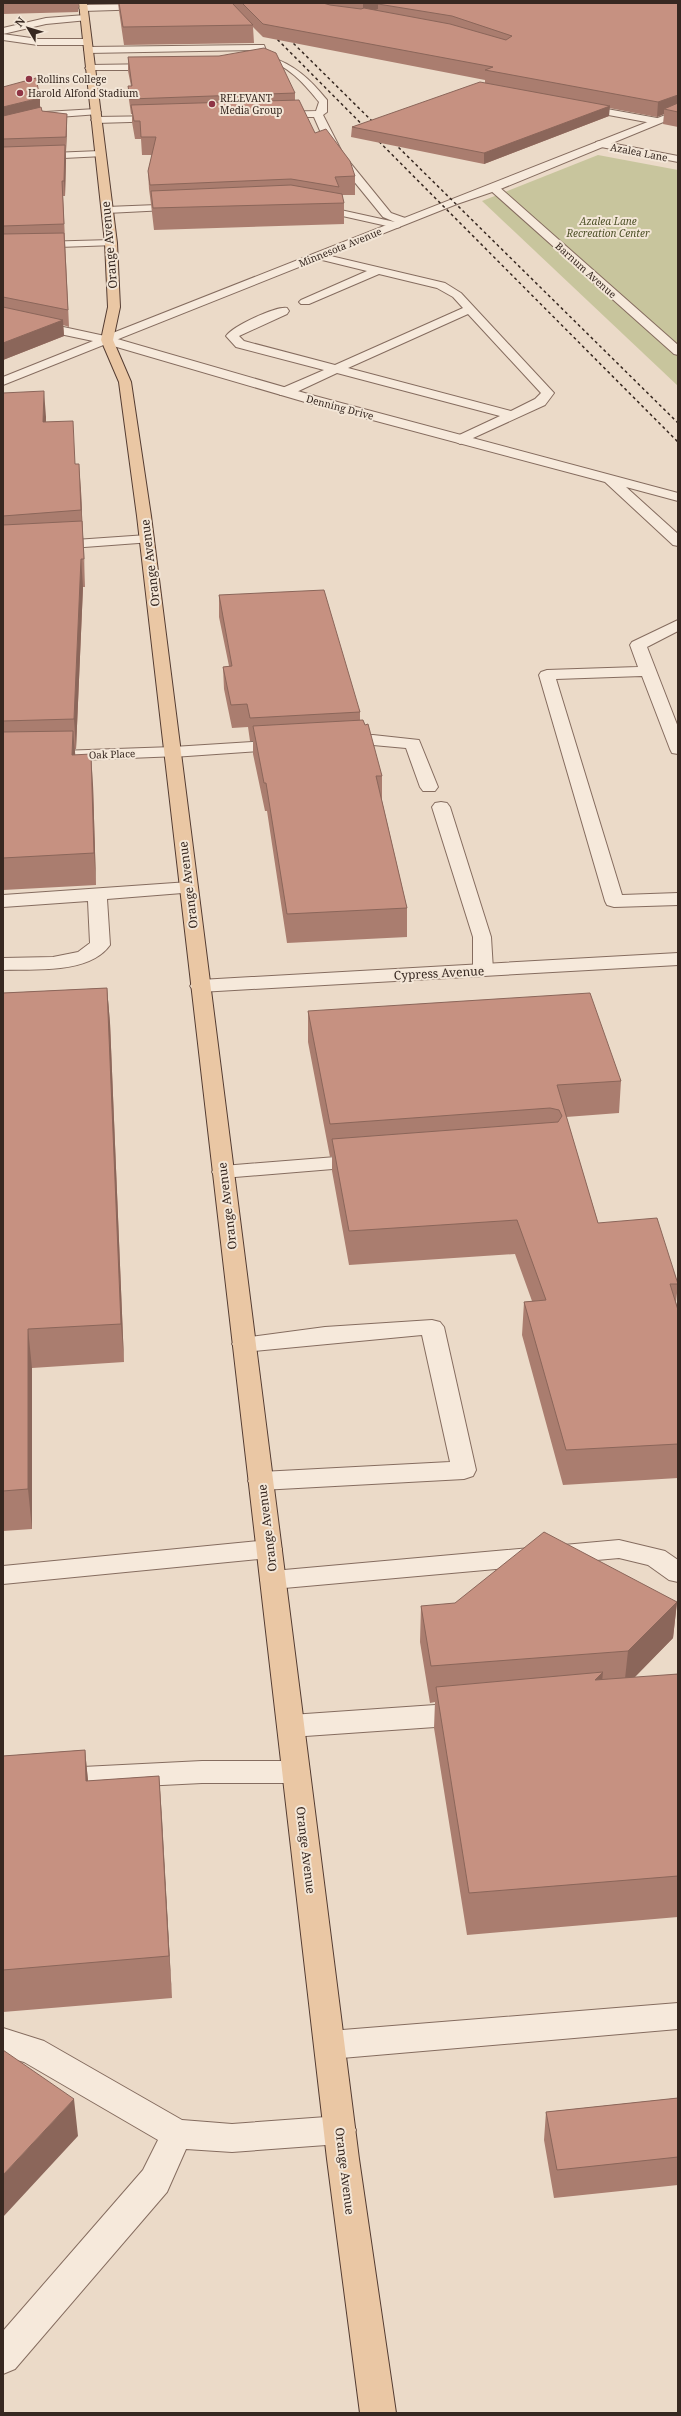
<svg xmlns="http://www.w3.org/2000/svg" width="681" height="2416" font-family="'Noto Serif',serif">
	<style>
		.green { fill: #c8c59d }
		.lines { fill: none; stroke-linecap: round; stroke-linejoin: round }
		.service-casing { stroke: #856c5f; stroke-width: 2 }
		.minor-casing { stroke: #856c5f; stroke-width: 2 }
		.tertiary-casing { stroke: #856c5f; stroke-width: 2 }
		.primary-casing { stroke: #543c32; stroke-width: 2 }
		.service { fill: #f6e9db; fill-rule: evenodd }
		.minor { fill: #f6e9db; fill-rule: evenodd }
		.tertiary { fill: #f6e9db; fill-rule: evenodd }
		.primary { fill: #eac7a4; fill-rule: evenodd }
		.rail { stroke: #372821; stroke-width: 1.5; stroke-dasharray: 3 3; stroke-linecap: butt }
		.wall { fill: #aa7d6f }
		.shaded-wall { fill: #8b665a }
		.building { fill: #c69181; stroke: #8b665a }
		.poi-dot { fill: #8f3445; stroke: #f3e6d7; stroke-width: 1.5 }
		.labels { text-anchor: middle; dominant-baseline: central; stroke-width: 4; stroke-linejoin: round; paint-order: stroke }
		.far-poi-label { font-size: 10px; fill: #372821; stroke: #f3e6d7; text-anchor: start }
		.far-street-label { font-size: 10px; fill: #372821; stroke: #f3e6d7 }
		.far-park-label { font-size: 10px; font-style: italic; fill: #4f5229; stroke: #f3e6d7 }
		.street-label { font-size: 12px; fill: #372821; stroke: #f3e6d7 }
	</style>
	<rect width="100%" height="100%" fill="#ebdac8"/>
	<path class="green" d="M598 155 678 170V386L482 201Z"/>
	<g class="lines">
		<g class="service-casing">
			<path id="service" d="M151 4 152 6 148 9 83 11 79 8 83 5Z
				M85 15 88 16V20L46 24 3 34V28L46 18Z
				M264 45 268 56C295 65 310 79 327 100V112L323 115 343 154 391 213 408 219V223H400V227L396 228 329 213 312 206V202L316 201 336 209 395 222 383 217 335 158 325 142 314 117H272L270 115 275 112 316 111 319 102C307 87 285 60 262 61 255 61 248 66 241 64V60L259 56 257 50 88 53 84 50 88 47Z
				M90 65 158 64 163 67 158 70H87L85 68Z
				M579 104 657 118 662 121 657 124 576 109V105Z
				M161 116 164 117V121L96 123 91 120 96 117Z
				M100 151 104 152V156L3 161V155Z
				M182 204 187 207 186 209 107 213 102 210 107 207Z
				M111 240 115 241V245L3 249V243Z
				M318 253 445 283 461 293 554 393 545 405 460 444 453 440 455 437 500 416 337 373 290 395H280L279 392 280 389 324 370 236 347 226 336C233 326 276 306 287 308L289 311 287 314 239 336 244 341 335 365 463 308 453 297 437 288 379 274 309 304H301L299 302 301 300 367 271 314 258V254ZM468 314 541 393 535 399 511 411 348 368Z
				M147 535 152 536 154 539 152 542 3 553V545Z
				M678 620V631L647 647 678 727V754L672 753 670 749 642 676 556 679 622 895 678 893V905L614 907 607 905 605 901 539 675 541 672 547 670 638 667 630 645 632 642Z
				M373 735 419 740 438 787 435 791H423L420 787 406 748 373 745 337 746 335 742 337 738Z
				M282 740 288 741 290 745 288 749 173 757 167 756 165 752 167 748 173 747Z
				M441 802 447 803 450 807 491 937 493 970 490 974 483 976 476 974 473 970V937L432 807 435 803Z
				M189 882 195 884 198 888 195 892 107 899 110 945C90 974 34 969 3 970V958L53 957 78 952 90 943 88 901 3 907V895Z
				M361 1155 369 1156 372 1161 369 1166 223 1178 215 1177 212 1172 215 1167 223 1166Z
				M432 1320 440 1322 444 1327 476 1470 473 1476 464 1479 261 1490 252 1487 248 1481 252 1475 261 1472 450 1462 422 1335 244 1352 236 1349 232 1344 236 1339 325 1327Z
				M269 1540 278 1543 282 1549 278 1555 269 1558 3 1584V1566Z
				M619 1540 665 1551 678 1560V1582L669 1580 648 1565 619 1558 273 1589 264 1587 260 1580 264 1573 273 1571Z
				M464 1703 474 1707 478 1714 474 1721 464 1725 291 1737 281 1734 277 1726 281 1718 291 1715Z
				M202 1761H296L306 1764 310 1772 306 1780 296 1783H202L3 1793V1771Z
				M678 2003V2029L330 2059 319 2055 314 2045 319 2035 330 2031Z
				M3 2028 44 2041 182 2120 232 2124 340 2116 351 2120 356 2130 351 2140 340 2144 232 2152 186 2149 167 2192 15 2369 3 2374V2331L143 2170 158 2140 24 2062 3 2056Z"/>
		</g>
		<g class="minor-casing">
			<path id="minor" d="M3 34 38 39H87L91 42 87 45H38L3 40Z
				M96 109 101 112 99 114 45 118 3 129V123L45 112Z
				M600 141 678 156V162L596 146V142Z
				M494 185 498 186 678 345V355L674 354 490 190V186Z
				M107 336 315 396 678 493V501L626 487 678 534V546L673 545 605 482 305 402 103 343 101 340 103 337Z
				M173 747 179 748 181 752 179 756 3 763V753Z
				M678 953V965L200 992 193 990 190 986 193 982 200 980Z"/>
		</g>
		<g class="tertiary-casing">
			<path id="tertiary" d="M678 110V116L498 190 457 204 3 385V377L93 341 3 322V314L105 336Z"/>
		</g>
		<g class="primary-casing">
			<path id="primary" d="M79 3H87L117 243 120 307 113 340 131 382 151 516 359 2159 396 2413H360L327 2159 137 516 119 382 101 340 108 307 105 243Z"/>
		</g>
		<use href="#service" class="service"/>
		<use href="#minor" class="minor"/>
		<use href="#tertiary" class="tertiary"/>
		<use href="#primary" class="primary"/>
		<path class="rail" d="M269 31 678 442
			M285 35 379 128
			M390 139 678 423"/>
	</g>
	<path class="wall" d="M3 3H79L78 12 3 14Z
		M118 3H678V127L663 124 664 114 657 117 609 108V116L484 164 351 137 352 127 485 83V80L263 37 253 27 254 43 124 45 119 11Z
		M128 57 295 93V100L315 133 355 176V195H342L344 203V224L154 230 151 204 149 189 148 171 152 155H142L141 139H135L132 122V114H131L129 100 128 86H131L128 71Z
		M3 87 40 107 42 111 67 114V127L66 151V159L65 196H63L69 327 63 325 64 336 3 360Z
		M3 393 46 417V422L75 464 81 491 85 587H83L76 749H75V755L93 785 96 885 3 890Z
		M219 595 360 712V720L382 776V801L407 908V937L287 943 267 811H265L253 754V741H250L248 727 232 728 224 689 223 667 229 666 219 617Z
		M107 988 110 1023 124 1362 32 1368V1529L3 1531V993Z
		M308 1011 621 1081 619 1113 566 1117 598 1223 678 1284 676 1302 678 1310V1478L563 1485 522 1335 524 1302 532 1301 515 1254 349 1265 332 1171V1156L330 1157 308 1042Z
		M677 1602 673 1638 634 1678 678 1674V1917L467 1935 434 1728 435 1702 430 1703 420 1642 421 1606Z
		M85 1750 88 1781 159 1776 172 1998 3 2012V1756Z
		M678 2098V2185L554 2198 544 2140 546 2112Z"/>
	<path class="shaded-wall" d="M363 3H396L378 4V9L363 14Z
		M678 95V109H664V114L657 117 658 102Z
		M40 98V112L3 121V107Z
		M610 106 609 116 484 164V153Z
		M67 114V127L66 151V137Z
		M65 145 66 159 65 196 64 181Z
		M63 320 64 336 3 360V343Z
		M44 391 46 417 45 448 43 422Z
		M79 464 81 491 83 538 81 510Z
		M82 521 84 549 85 587 84 559Z
		M81 559 83 587 76 749 74 719Z
		M73 731 76 762 72 755Z
		M91 754 93 785 96 885 94 853Z
		M107 988 110 1023 124 1362 121 1324Z
		M28 1329 32 1368V1529L28 1489Z
		M677 1602 673 1638 624 1688 628 1651Z
		M603 1672 599 1714 595 1680Z
		M85 1750 89 1791 86 1781Z
		M159 1776 162 1818 172 1998 169 1956Z
		M74 2099 78 2136 3 2217V2175Z"/>
	<path class="building" d="M119 3H232L253 25 123 27Z
		M242 3H323L330 5 361 9 364 8 450 24 506 40 512 36 452 16 378 4 380 3H678V95L658 102 485 70 493 67 263 24Z
		M264 48 276 53 295 93 130 99 128 86H132L128 57 219 56Z
		M36 78 40 98 3 107V87Z
		M480 82 610 106 484 153 352 127Z
		M299 100 315 133 326 129 350 161 355 176 335 177 339 187 291 179 150 185 148 171 156 137H141L140 121H134L131 105Z
		M678 103V112L664 109Z
		M41 107 42 111 67 114 66 137 3 139V116Z
		M65 145 64 181H62L64 224 3 226V147Z
		M291 185 342 194 344 203 153 208 151 191Z
		M64 233 68 310 3 297V234Z
		M3 307 63 320 3 343Z
		M44 391 43 422 73 421 75 464H79L81 510 3 516V393Z
		M82 521 84 559H81L74 719 3 721V525Z
		M324 590 360 712 250 718 247 704 231 705 223 667 232 666 219 595Z
		M363 720 365 725 368 724 382 776H376L407 908 287 914 266 783H264L253 726Z
		M73 731 72 755 91 754 94 853 3 858V732Z
		M107 988 121 1324 28 1329V1489L3 1491V993Z
		M590 993 621 1081 557 1085 598 1223 657 1218 678 1284H670L678 1310V1444L566 1450 524 1302 546 1300 517 1220 349 1231 332 1139 558 1122 562 1116 559 1110 550 1108 330 1124 308 1011Z
		M544 1532 677 1602 628 1651 431 1666 421 1606 455 1603Z
		M603 1672 595 1680 678 1674V1876L469 1893 436 1687Z
		M85 1750 86 1781 159 1776 169 1956 3 1970V1756Z
		M3 2050 74 2099 3 2175Z
		M678 2098V2157L557 2170 546 2112Z"/>
	<g class="poi-dot">
		<circle cx="29" cy="79" r="4"/>
		<circle cx="20" cy="93" r="4"/>
		<circle cx="212" cy="104" r="4"/>
	</g>
	<g class="labels">
		<g class="far-poi-label">
			<text x="37" y="79">Rollins College</text>
			<text x="28" y="93">Harold Alfond Stadium</text>
			<text x="220" y="98">RELEVANT<tspan x="220" dy="12">Media Group</tspan></text>
		</g>
		<g class="far-street-label">
			<text transform="translate(639 152) rotate(11)">Azalea Lane</text>
			<text transform="translate(340 247) rotate(-22)">Minnesota Avenue</text>
			<text transform="translate(586 270) rotate(42)">Barnum Avenue</text>
			<text transform="translate(340 407) rotate(15)">Denning Drive</text>
			<text transform="translate(112 754) rotate(-2)">Oak Place</text>
		</g>
		<g class="far-park-label">
			<text x="608" y="221">Azalea Lane<tspan x="608" dy="12">Recreation Center</tspan></text>
		</g>
		<g class="street-label">
			<text transform="translate(109 245) rotate(-95)">Orange Avenue</text>
			<text transform="translate(150 563) rotate(-97)">Orange Avenue</text>
			<text transform="translate(188 885) rotate(-97)">Orange Avenue</text>
			<text transform="translate(439 973) rotate(-3)">Cypress Avenue</text>
			<text transform="translate(227 1206) rotate(-97)">Orange Avenue</text>
			<text transform="translate(267 1528) rotate(-97)">Orange Avenue</text>
			<text transform="translate(306 1850) rotate(83)">Orange Avenue</text>
			<text transform="translate(345 2171) rotate(83)">Orange Avenue</text>
		</g>
	</g>
	<rect width="681" height="2416" fill="none" stroke="#372821" stroke-width="8"/>
	<g transform="translate(28 28) rotate(308)" stroke="#f3e6d7" stroke-width="3" paint-order="stroke">
	<path d="M0-3L7 15L0 10L-7 15Z" fill="#372821"/>
	<text y="-6" font-size="11" font-weight="bold" text-anchor="middle" fill="#372821">N</text>
	</g>
</svg>
